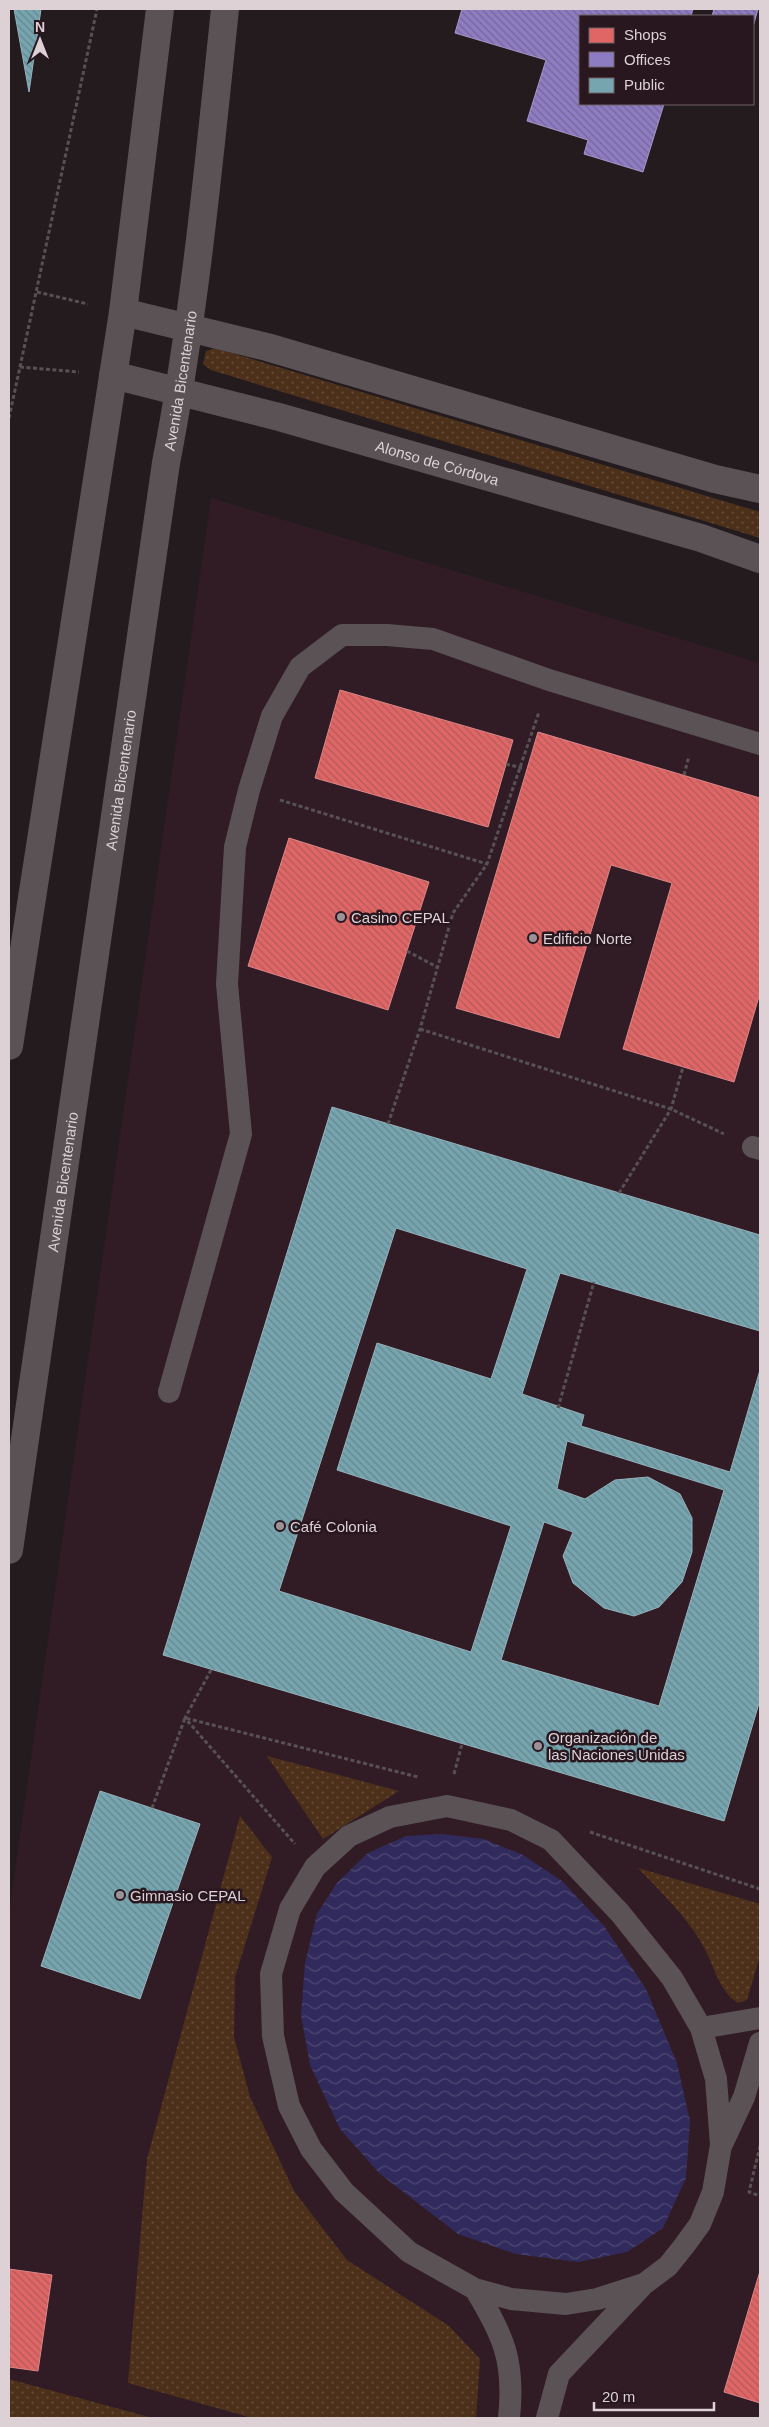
<svg xmlns="http://www.w3.org/2000/svg" width="769" height="2427" font-family="Helvetica,sans-serif">
	<style>
		.built { fill: #311c25 }
		.grass { fill: url(#grass-dots) }
		.water { fill: url(#water-waves) }
		.shops { fill: url(#shops-back-hatch); stroke: #df8688 }
		.offices { fill: url(#offices-back-hatch); stroke: #a696c9 }
		.public { fill: url(#public-back-hatch); stroke: #95b2bb; fill-rule: evenodd }
		.lines { fill: none; stroke-linecap: round; stroke-linejoin: round }
		.path { stroke: #575154; stroke-width: 3; stroke-dasharray: 4 2.5; stroke-linecap: butt }
		.lane { stroke: #5b5256; stroke-width: 22 }
		.secondary { stroke: #5b5256; stroke-width: 28 }
		.poi-dot { fill: #9c9196; stroke: #28171f; stroke-width: 2 }
		.labels { text-anchor: middle; dominant-baseline: central; stroke-width: 5; stroke-linejoin: round; paint-order: stroke }
		.street-label { font-size: 15px; fill: #ddd1d6; stroke: #28171f }
		.poi-label { font-size: 15px; fill: #ddd1d6; stroke: #28171f; text-anchor: start }
	</style>
	<defs>
		<pattern id="grass-dots" width="8" height="8" patternUnits="userSpaceOnUse" patternTransform="scale(1.25)"><rect width="8" height="8" fill="#4d301a"/><path d="M2 2h.1M6 6h.1" fill="none" stroke="#664d3b" stroke-width="1.8" stroke-linecap="round"/></pattern>
		<pattern id="water-waves" width="16" height="10" patternUnits="userSpaceOnUse" patternTransform="scale(1.25)"><rect width="16" height="10" fill="#312a5c"/><path d="M0 5q4-4 8 0t8 0" fill="none" stroke="#4e4873"/></pattern>
		<pattern id="shops-back-hatch" width="6" height="6" patternUnits="userSpaceOnUse" patternTransform="scale(1.25)"><rect width="6" height="6" fill="#e06666"/><path d="M-1 5l2 2M0 0l6 6M5-1l2 2" fill="none" stroke="#b15a5b"/></pattern>
		<pattern id="offices-back-hatch" width="6" height="6" patternUnits="userSpaceOnUse" patternTransform="scale(1.25)"><rect width="6" height="6" fill="#8e7cc3"/><path d="M-1 5l2 2M0 0l6 6M5-1l2 2" fill="none" stroke="#736795"/></pattern>
		<pattern id="public-back-hatch" width="6" height="6" patternUnits="userSpaceOnUse" patternTransform="scale(1.25)"><rect width="6" height="6" fill="#76a5af"/><path d="M-1 5l2 2M0 0l6 6M5-1l2 2" fill="none" stroke="#66868e"/></pattern>
	</defs>
	<rect width="100%" height="100%" fill="#241b1f"/>
	<path class="built" d="M211 498 760 663V2418H153L9 2379V1914Z"/>
	<path class="grass" d="M215 348 760 512V538L211 370 203 364 206 351Z
		M267 1756 399 1791 323 1839Z
		M240 1816 272 1857 235 1977 234 2037 250 2097 294 2191 347 2260 449 2326 480 2359 476 2418H252L128 2383 147 2159Z
		M638 1868 760 1904V1956L747 2000 738 2003C718 1991 713 1961 701 1942 684 1914 660 1891 638 1868Z
		M9 2379 153 2418H9Z"/>
	<path class="water" d="M442 1834 484 1839 523 1855 562 1881 604 1926 646 1989 677 2063 690 2121 686 2178 663 2228 627 2252 578 2262 516 2254 458 2234 380 2174 340 2129 310 2065 301 2015 305 1963 317 1914 337 1883 368 1853 406 1836Z"/>
	<path class="shops" d="M340 690 513 740 488 827 315 778Z
		M538 732 760 798V993L734 1082 623 1049 672 883 611 865 559 1038 456 1008Z
		M289 838 429 882 388 1010 248 966Z
		M9 2269 52 2275 38 2371 9 2367Z
		M760 2271V2403L724 2392Z"/>
	<path class="offices" d="M462 9H693L691 16H580V104H664L643 172 584 154 588 140 527 121 546 60 455 33Z
		M714 9H758L753 27V16H712Z"/>
	<path class="public" d="M14 9H41L29 92Z
		M332 1107 760 1235V1331L560 1273 522 1394 584 1415 581 1426 730 1472 760 1370V1700L724 1821 163 1655ZM396 1228 527 1269 491 1379 377 1343 337 1470 511 1526 471 1652 279 1591ZM567 1441 724 1490 659 1706 501 1660 544 1522 573 1532 563 1556 573 1583 604 1608 634 1616 659 1607 682 1582 692 1552V1518L680 1494 648 1477 615 1480 585 1499 557 1489Z
		M100 1791 200 1824 140 1999 41 1966Z"/>
	<g class="lines">
		<path class="path" d="M37 292 88 304
			M20 367 79 372
			M9 418 97 9
			M506 764 522 768
			M684 775 689 756
			M280 800 487 864
			M407 951 437 967
			M420 1029 671 1109 724 1134
			M388 1124 420 1029 453 913 487 864 539 712
			M619 1193 671 1109 683 1067
			M558 1408 594 1282
			M211 1670 185 1718 295 1844
			M454 1774 462 1744
			M152 1808 185 1718 418 1777
			M590 1832 760 1889
			M760 2146 749 2192 760 2196"/>
		<path class="lane" d="M753 1147 760 1149
			M169 1392 241 1134 227 984 235 847 249 790 272 716 300 667 342 635H387L433 639 549 680 760 744
			M447 1806 511 1820 551 1840 620 1913 672 1978 701 2028 716 2079 721 2145 713 2192 700 2224 684 2246 668 2266 644 2284 597 2299 566 2304 511 2299 475 2289 409 2252 344 2192 311 2149 289 2106 273 2036 271 1974 290 1909 315 1867 349 1836 390 1817Z
			M701 2028 760 2018
			M722 2144 744 2097 760 2043
			M475 2289C504 2336 515 2362 509 2418
			M547 2418 559 2374 642 2286"/>
		<g class="secondary">
			<path d="M123 312 267 347 715 479 760 489"/>
			<path id="s1" d="M113 375 279 417 701 538 760 559"/>
			<path d="M9 1046 123 312 160 9"/>
			<path id="s2" d="M9 1550 166 463C195 313 209 161 225 9"/>
		</g>
	</g>
	<g class="poi-dot">
		<circle cx="341" cy="917" r="5"/>
		<circle cx="533" cy="938" r="5"/>
		<circle cx="280" cy="1526" r="5"/>
		<circle cx="538" cy="1746" r="5"/>
		<circle cx="120" cy="1895" r="5"/>
	</g>
	<g class="labels">
		<g class="street-label">
			<text stroke="none"><textPath href="#s2" startOffset="1182">Avenida Bicentenario</textPath></text>
			<text stroke="none"><textPath href="#s1" startOffset="336">Alonso de Córdova</textPath></text>
			<text stroke="none"><textPath href="#s2" startOffset="778">Avenida Bicentenario</textPath></text>
			<text stroke="none"><textPath href="#s2" startOffset="372">Avenida Bicentenario</textPath></text>
		</g>
		<g class="poi-label">
			<text x="351" y="917">Casino CEPAL</text>
			<text x="543" y="938">Edificio Norte</text>
			<text x="290" y="1526">Café Colonia</text>
			<text x="548" y="1737">Organización de<tspan x="548" dy="17">las Naciones Unidas</tspan></text>
			<text x="130" y="1895">Gimnasio CEPAL</text>
		</g>
	</g>
	<rect width="769" height="2427" fill="none" stroke="#ddd1d6" stroke-width="20"/>
	<rect x="579" y="15" width="175" height="90" fill="#28171f" stroke="#706168"/>
	<rect x="589" y="28" width="25" height="15" fill="#e06666" stroke="#706168"/>
	<text x="624" y="40" font-size="15" fill="#ddd1d6">Shops</text>
	<rect x="589" y="52" width="25" height="15" fill="#8e7cc3" stroke="#706168"/>
	<text x="624" y="65" font-size="15" fill="#ddd1d6">Offices</text>
	<rect x="589" y="78" width="25" height="15" fill="#76a5af" stroke="#706168"/>
	<text x="624" y="90" font-size="15" fill="#ddd1d6">Public</text>
	<g transform="translate(40 40)" stroke="#28171f" stroke-width="4" paint-order="stroke">
	<path d="M0-4L9 19L0 12L-9 19Z" fill="#ddd1d6"/>
	<text y="-8" font-size="14" font-weight="bold" text-anchor="middle" fill="#ddd1d6">N</text>
	</g>
	<path d="M594 2402v8h120v-8" fill="none" stroke="#ddd1d6" stroke-width="2.5"/>
	<text x="602" y="2402" font-size="15" fill="#ddd1d6" stroke="#28171f" stroke-width="4" paint-order="stroke">20 m</text>
</svg>
